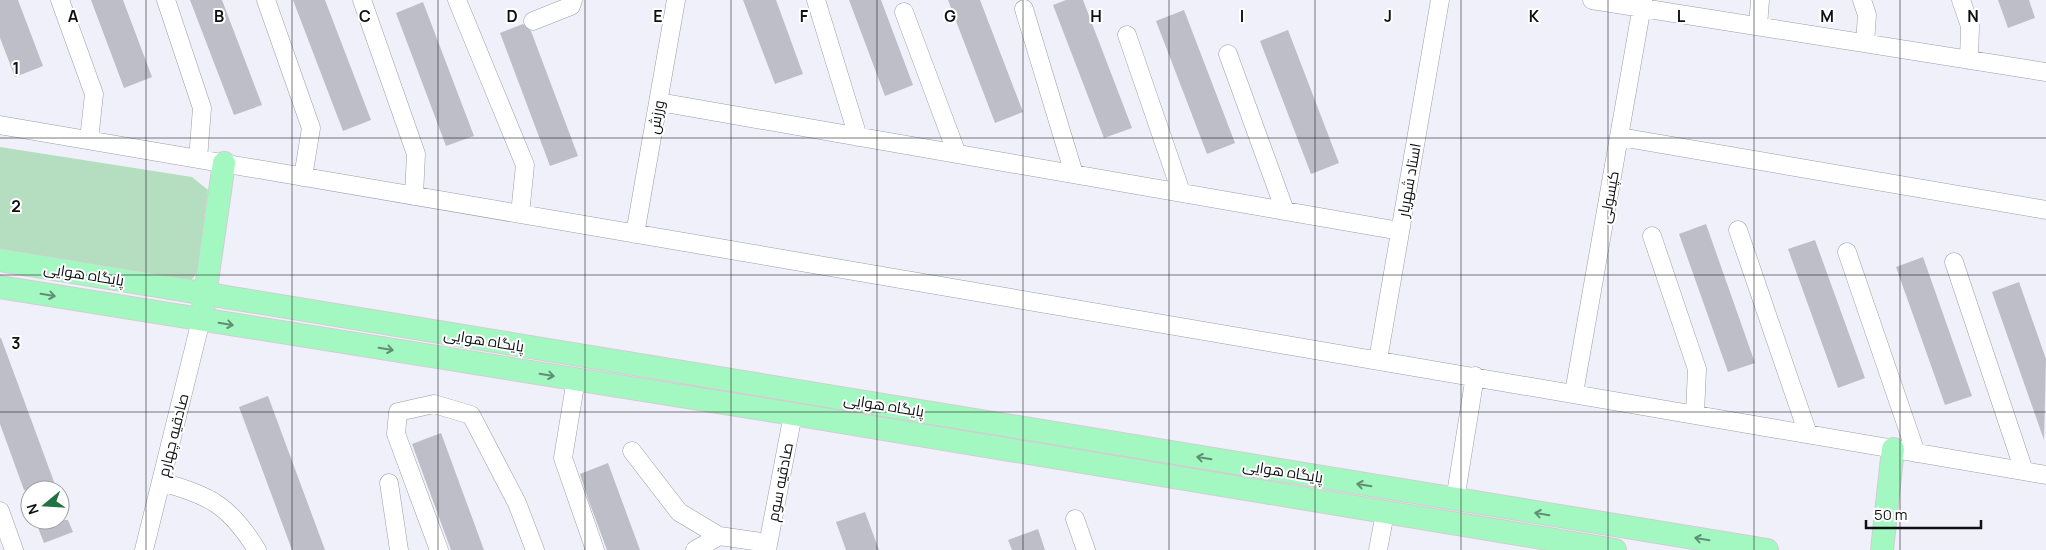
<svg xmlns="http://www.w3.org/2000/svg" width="2046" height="550" font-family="Manrope,Cairo,sans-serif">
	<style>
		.green { fill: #b5ddc0 }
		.building { fill: #bdbec8 }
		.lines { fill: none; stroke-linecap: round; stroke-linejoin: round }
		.minor-casing { stroke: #9c9da7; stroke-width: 19 }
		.major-casing { stroke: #cfcfd0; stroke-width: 24 }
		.minor { stroke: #fff; stroke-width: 18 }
		.major { stroke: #a3f8c2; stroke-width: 22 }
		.oneway { stroke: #609073 }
		.grid { fill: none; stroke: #0f1013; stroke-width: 1; stroke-opacity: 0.55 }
		.labels { text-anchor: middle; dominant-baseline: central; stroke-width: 4; stroke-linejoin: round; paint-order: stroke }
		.street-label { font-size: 15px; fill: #0f1013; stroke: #fff }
		.grid-label { font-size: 16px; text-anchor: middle; font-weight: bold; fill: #0f1013; stroke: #fff; stroke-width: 4; stroke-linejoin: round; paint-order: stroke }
	</style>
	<rect width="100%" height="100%" fill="#f0f0fb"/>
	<path class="green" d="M0 147 192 177 208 190 197 273 187 285 0 254Z"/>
	<path class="building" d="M0 0H18L43 66 15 77 0 38Z
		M91 0H123L152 77 124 88Z
		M190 0H222L262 105 234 115Z
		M293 0H325L371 120 343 131Z
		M743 0H776L803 74 775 84Z
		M849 0H881L913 85 885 96Z
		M948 0H980L1023 112 995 123Z
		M1066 0H1083L1132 128 1104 138 1053 5Z
		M1998 0H2029L2035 18 2008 28Z
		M423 2 474 136 446 146 396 13Z
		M1184 10 1235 143 1207 154 1156 21Z
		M523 24 531 31 578 156 550 166 500 33Z
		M1288 30 1339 163 1311 174 1260 41Z
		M1706 224 1755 363 1728 372 1679 234Z
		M1815 240 1865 378 1838 388 1788 249Z
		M1923 257 1972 396 1945 405 1896 267Z
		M2019 282 2046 359 2044 440 1992 292Z
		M0 338H1L57 490H24L0 424Z
		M268 396 325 550H292L239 407Z
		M441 433 484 550H451L412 444Z
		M608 463 640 550H607L588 499 580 474Z
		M865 512 879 550H846L836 522Z
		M35 520H68L73 532 44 543Z
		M1038 529 1045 550H1012L1008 540Z"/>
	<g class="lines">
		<g class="minor-casing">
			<path id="minor" d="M60 0 94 94 89 140
				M166 0 202 108 198 159
				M266 0 311 128 303 177
				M362 0 416 154 414 196
				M457 0 525 165 520 214
				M816 0 858 137
				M1592 0 2046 72
				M1862 0 1867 15 1865 43
				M1961 0 1970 26 1969 60
				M1024 9 1074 174
				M904 12 957 154
				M533 21 571 6 573 0
				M1758 26 1760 0
				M1127 35 1181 192
				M1228 54 1285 211
				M659 102 1400 231
				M0 125 2046 475
				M1620 137 2046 210
				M1738 230 1808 434
				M635 234 676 0
				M1652 236 1697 369 1695 414
				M1847 252 1916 453
				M1954 262 2024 471
				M1378 360 1440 0
				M576 379 563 458 595 550
				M1574 393 1643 0
				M632 451 679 512 719 536 768 543
				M161 482C210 495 230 506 257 550
				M389 483 399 550
				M1455 500 1475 376
				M0 511 14 550
				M1075 519 1086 550
				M144 550 201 320
				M439 550 396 434 398 412 434 404 471 415 517 503 535 550
				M695 550 719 536
				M767 550 793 414
				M1378 550 1385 513"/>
		</g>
		<g class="major-casing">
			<path id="major" d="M0 260 1767 550
				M0 287 793 414 1615 550
				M203 309 224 163
				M1882 550 1893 449"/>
		</g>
		<use href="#minor" class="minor"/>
		<use href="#major" class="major"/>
	</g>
	<defs><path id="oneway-shaft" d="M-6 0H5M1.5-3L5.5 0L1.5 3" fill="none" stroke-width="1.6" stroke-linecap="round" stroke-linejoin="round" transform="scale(1.25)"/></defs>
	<g class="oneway">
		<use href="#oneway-shaft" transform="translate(48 295) rotate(9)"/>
		<use href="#oneway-shaft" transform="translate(226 324) rotate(9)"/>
		<use href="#oneway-shaft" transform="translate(386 349) rotate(9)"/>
		<use href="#oneway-shaft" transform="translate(547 375) rotate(9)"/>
		<use href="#oneway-shaft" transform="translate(1204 458) rotate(-171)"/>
		<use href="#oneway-shaft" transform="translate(1364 485) rotate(-171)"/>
		<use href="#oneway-shaft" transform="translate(1542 514) rotate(-171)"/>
		<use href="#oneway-shaft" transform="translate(1702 539) rotate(-171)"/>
	</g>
	<path class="grid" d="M146 0V550M292 0V550M438 0V550M585 0V550M731 0V550M877 0V550M1023 0V550M1169 0V550M1315 0V550M1461 0V550M1608 0V550M1754 0V550M1900 0V550M0 138H2046M0 275H2046M0 412H2046"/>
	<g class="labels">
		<g class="street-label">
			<text transform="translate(656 117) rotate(-80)">ورزش</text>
			<text transform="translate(1409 180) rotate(-80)">استاد شهریار</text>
			<text transform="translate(1609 197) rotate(-80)">کپسولی</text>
			<text transform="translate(84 274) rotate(9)">پایگاه هوایی</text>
			<text transform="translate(484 340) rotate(9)">پایگاه هوایی</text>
			<text transform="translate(884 405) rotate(9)">پایگاه هوایی</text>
			<text transform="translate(173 435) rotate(-76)">صادقیه چهارم</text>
			<text transform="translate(1283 471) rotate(9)">پایگاه هوایی</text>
			<text transform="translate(780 482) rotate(-79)">صادقیه سوم</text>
		</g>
	</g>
	<g class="grid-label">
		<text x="73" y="22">A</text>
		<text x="219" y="22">B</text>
		<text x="365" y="22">C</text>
		<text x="512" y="22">D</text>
		<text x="658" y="22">E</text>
		<text x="804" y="22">F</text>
		<text x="950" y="22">G</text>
		<text x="1096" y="22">H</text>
		<text x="1242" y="22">I</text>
		<text x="1388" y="22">J</text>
		<text x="1534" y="22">K</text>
		<text x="1681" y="22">L</text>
		<text x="1827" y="22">M</text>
		<text x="1973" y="22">N</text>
		<text x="16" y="74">1</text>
		<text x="16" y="212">2</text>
		<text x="16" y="349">3</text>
	</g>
	<g transform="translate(45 505) rotate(252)"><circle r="24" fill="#ffffff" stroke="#9f9fa1"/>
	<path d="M0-4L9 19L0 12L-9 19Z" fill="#237243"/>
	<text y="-8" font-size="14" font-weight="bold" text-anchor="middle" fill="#0f1013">N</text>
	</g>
	<path d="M1866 520v8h115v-8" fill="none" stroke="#0f1013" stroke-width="2.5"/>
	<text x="1874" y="520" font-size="15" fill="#0f1013" stroke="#ffffff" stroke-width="4" paint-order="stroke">50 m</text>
</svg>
